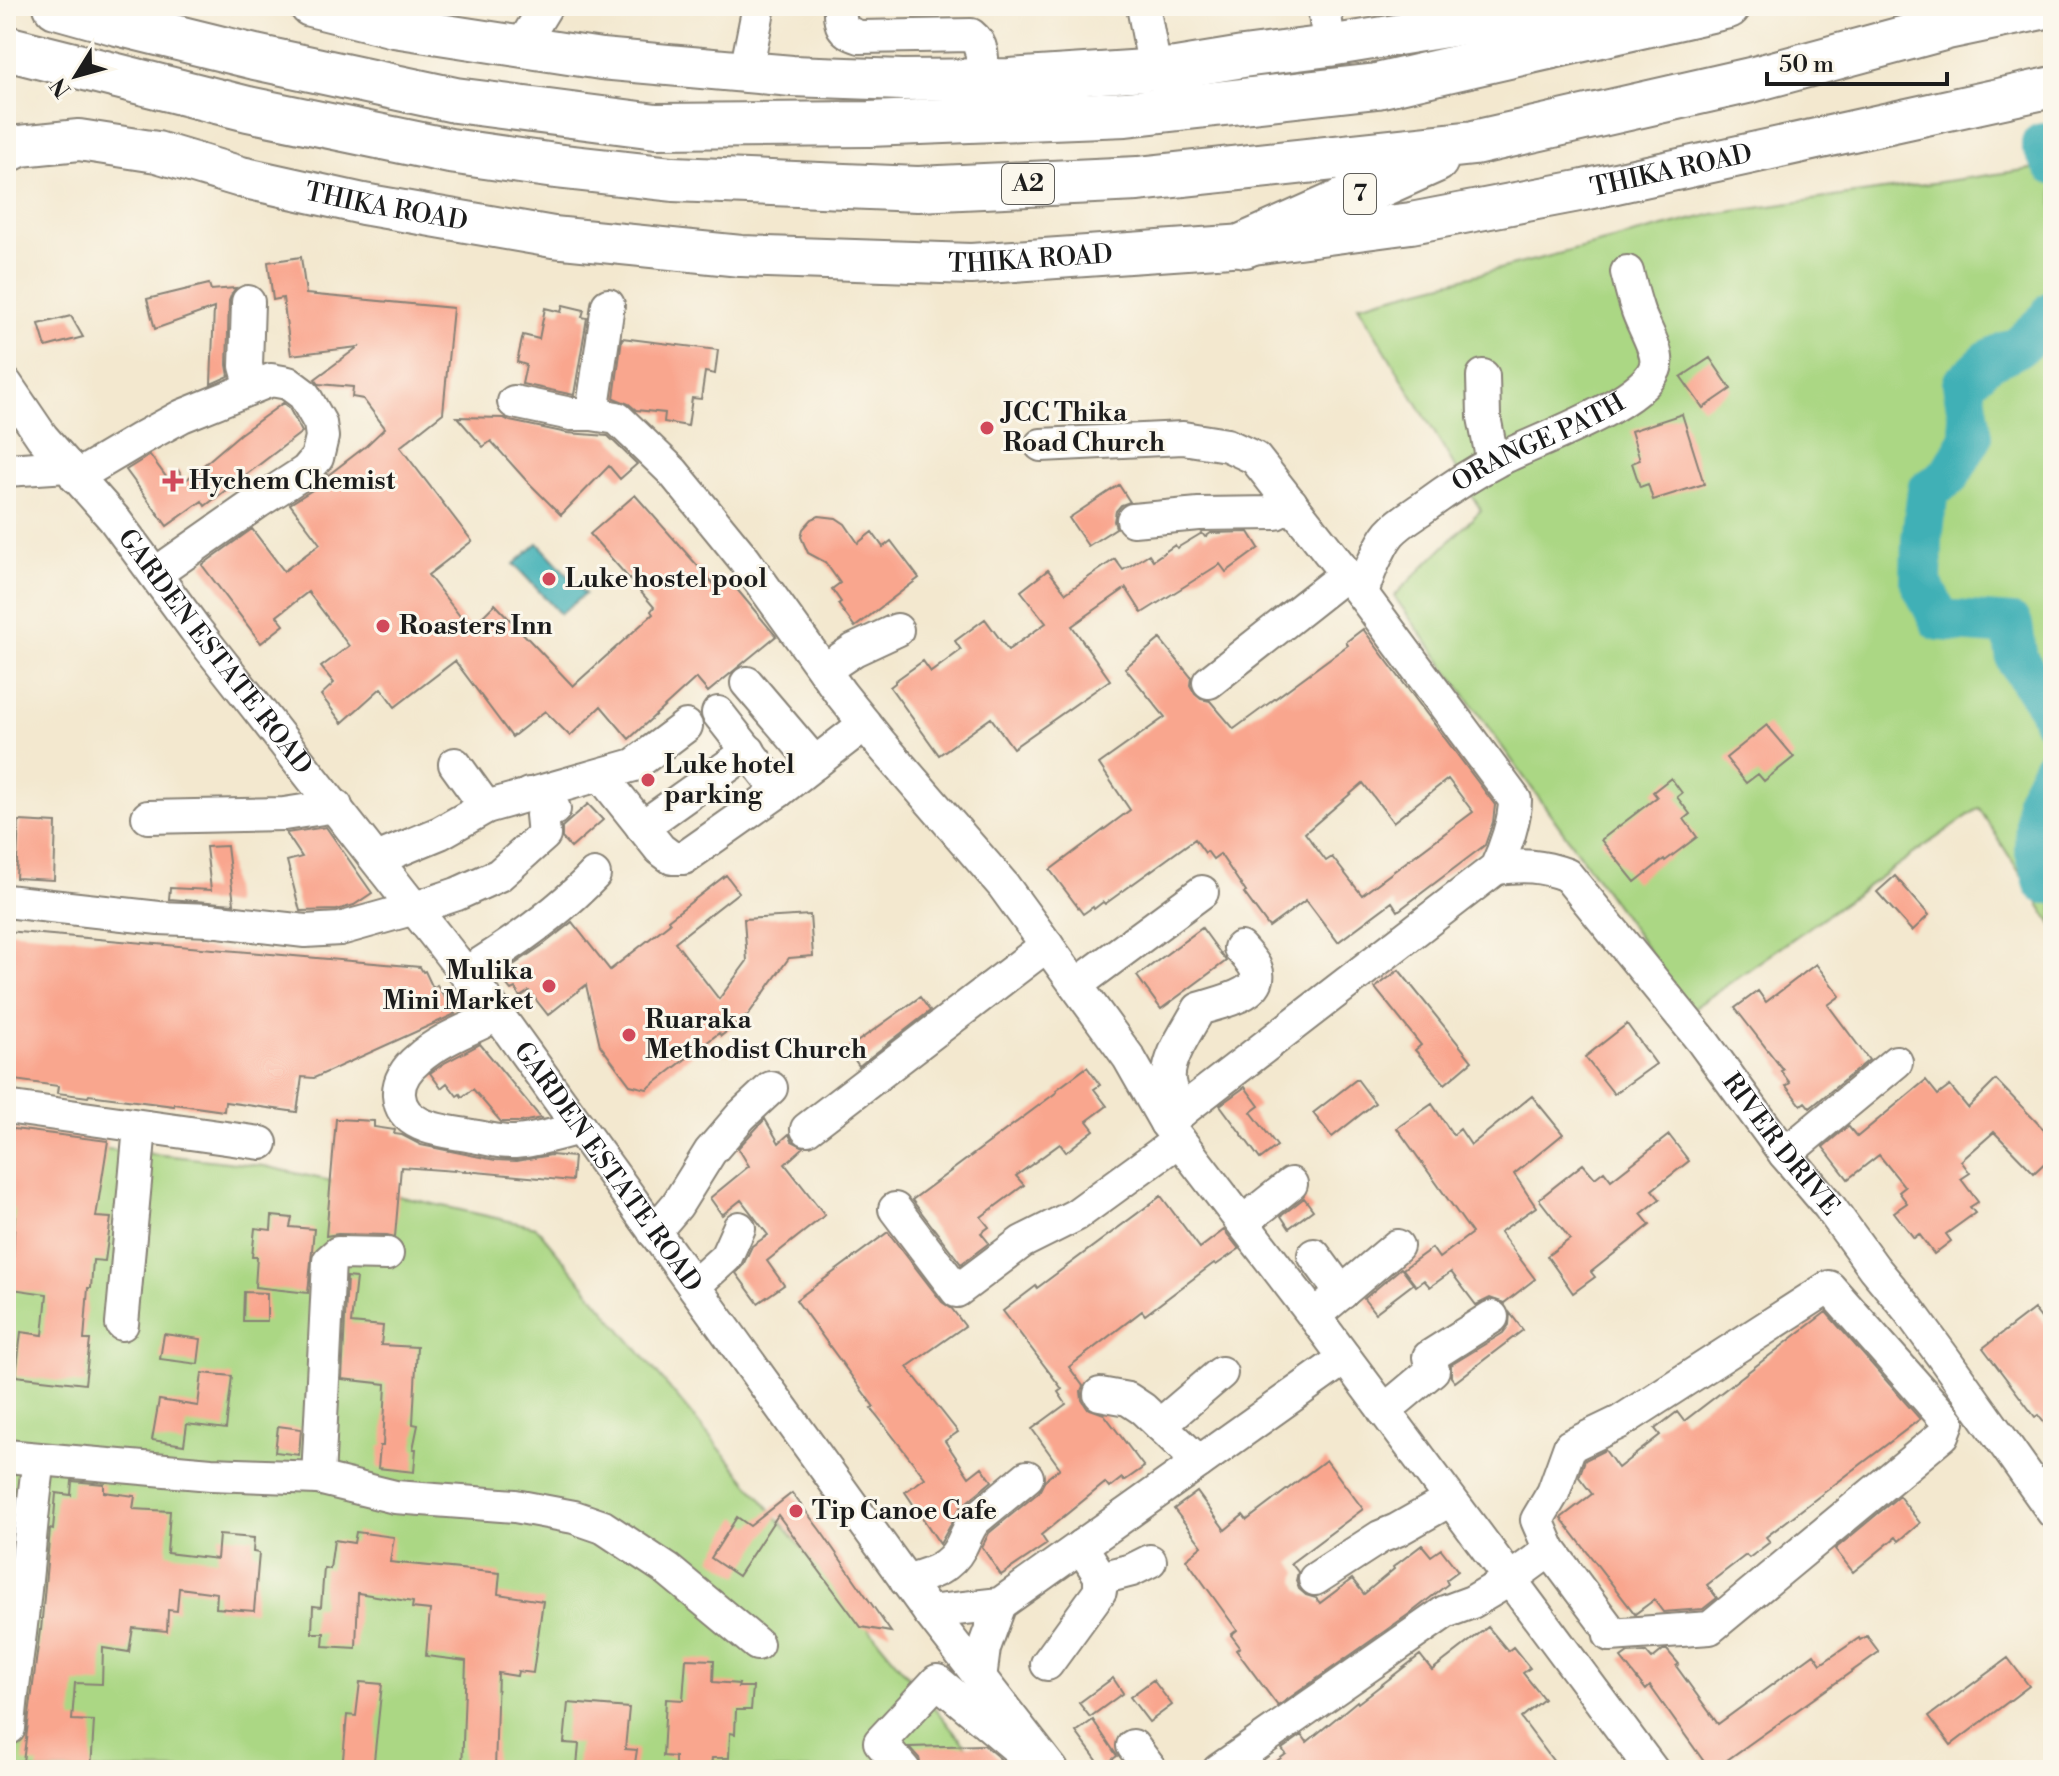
<svg xmlns="http://www.w3.org/2000/svg" width="2059" height="1776" font-family="'Libre Bodoni',serif">
	<style>
		.green { fill: #abd784; stroke: #647a50; stroke-width: 2 }
		.water { fill: #3fb0b6; stroke: #2e6669; stroke-width: 2 }
		.lines { fill: none; stroke-linecap: round; stroke-linejoin: round }
		.river { stroke: #3fb0b6; stroke-width: 42 }
		.building { fill: #f9a68e; fill-rule: evenodd }
		.minor-casing { stroke: #888276; stroke-width: 36 }
		.major-casing { stroke: #888276; stroke-width: 44 }
		.highway-casing { stroke: #888276; stroke-width: 48 }
		.minor { stroke: #fff; stroke-width: 32 }
		.major { stroke: #fff; stroke-width: 40 }
		.highway { stroke: #fff; stroke-width: 44 }
		.poi-dot { fill: #d1495b; stroke: #fbf7ec; stroke-width: 3 }
		.labels { text-anchor: middle; dominant-baseline: central; stroke-width: 6; stroke-linejoin: round; paint-order: stroke }
		.shield { fill: #fbf7ec; stroke: #5f5e5a; stroke-width: 2 }
		.shield-label { font-size: 24px; font-weight: bold; fill: #1c1c1c }
		.street-label { font-size: 26px; fill: #1c1c1c; stroke: #fbf7ec }
		.poi-label { font-size: 26px; font-weight: bold; fill: #1c1c1c; stroke: #fbf7ec; text-anchor: start }
	</style>
	<rect width="100%" height="100%" fill="#fbf7ec"/>
	<filter id="ink" filterUnits="userSpaceOnUse"><feTurbulence type="fractalNoise" baseFrequency=".0125" numOctaves="2"/><feDisplacementMap in="SourceGraphic" scale="16" xChannelSelector="R" yChannelSelector="G"/><feConvolveMatrix kernelMatrix="1 2 1 2 8 2 1 2 1" color-interpolation-filters="sRGB"/></filter>
	<filter id="wash" filterUnits="userSpaceOnUse"><feTurbulence type="fractalNoise" baseFrequency=".006" numOctaves="4" result="noise"/><feDisplacementMap in="SourceGraphic" scale="32" xChannelSelector="R" yChannelSelector="G"/><feGaussianBlur stdDeviation="1.8" result="paint"/><feColorMatrix in="noise" values="0 0 0 0 0 0 0 0 0 0 0 0 0 0 0 0 0 1.4 0 .05"/><feComposite in="paint" operator="in"/></filter>
	<g filter="url(#wash)">
		<rect width="100%" height="100%" fill="#f3e8cf"/>
		<path class="green" d="M2053 166V926L1979 808 1691 1010 1394 596 1481 510 1358 305 1714 214Z
			M6 1138 264 1166 536 1227 986 1770H6Z"/>
		<path class="water" d="M538 543 585 594 560 614 514 564Z"/>
		<g class="lines">
			<path class="river" d="M2042 144 2053 164
				M2053 311 2052 316 2019 346 1988 361 1963 384 1972 436 1950 475 1928 491 1922 539 1921 583 1940 620 2012 625 2017 660 2048 706 2053 720
				M2053 767 2037 799 2035 848 2045 883H2053"/>
		</g>
		<g id="blocks">
			<path class="building" d="M301 257 306 294 453 308 443 413 400 447 472 541 428 575 470 629 495 604 573 686 653 614 651 611 654 607 590 534 635 495 719 590 730 581 776 636 708 692 696 678 629 739 601 706 570 736 545 711 512 737 455 661 395 707 381 688 342 723 321 695 334 683 321 667 349 646 308 592 277 616 284 625 261 643 202 565 252 529 284 571 320 544 290 504 317 487 327 476 366 446 385 428 363 399 352 397 353 387 319 384 315 379 358 347 291 355 283 298 273 300 268 262Z
				M209 284 211 290 236 288 232 293 229 301 227 365 229 376 211 384 214 308 155 329 147 299Z
				M563 305 584 310 582 317 587 318 574 395 522 384 526 365 517 362 523 335 539 339 545 308 561 312Z
				M71 316 83 337 46 347 39 324Z
				M622 338 718 350 715 374 705 372 701 399 692 398 688 426 664 422 665 413 636 410 629 404 614 398Z
				M1710 358 1731 389 1703 408 1681 377Z
				M283 403 289 408 302 432 205 506 202 501 167 526 126 470 150 455 167 478 178 470 185 481 240 434Z
				M1682 414 1704 484 1653 500 1648 484 1640 487 1632 463 1640 460 1631 431Z
				M457 417 504 418 510 421 567 433 608 436 637 464 620 479 609 466 561 515 525 479 491 441 483 447Z
				M1119 485 1130 502 1121 505 1116 511 1114 521 1116 528 1088 546 1069 518Z
				M819 516 836 518 845 524 858 543 872 532 883 547 891 541 919 578 855 627 838 604 841 602 832 589 840 583 825 562 808 553 801 537 803 529 812 519Z
				M1249 532 1259 548 1226 572 1220 564 1142 613 1126 588 1072 626 1110 680 1013 748 991 718 939 755 890 687 895 683V681L923 661 931 672 961 650 955 641 985 619 1008 650 1046 623 1021 591 1048 570 1066 593 1115 559 1123 570 1149 554 1153 560 1175 545 1177 548 1202 533 1205 537 1211 533Z
				M1363 629 1495 805 1493 822 1485 845 1398 911 1392 902 1338 942 1306 900 1269 927 1244 893 1246 892 1220 854 1213 859 1207 851 1205 853 1195 839 1105 904 1103 902 1094 909 1093 907 1083 914 1050 870 1130 810 1099 764 1165 717 1125 668 1160 639 1191 677 1190 685 1195 694 1201 699 1210 701 1234 729 1348 645 1346 642ZM1448 779 1473 812 1362 895 1332 857 1326 861 1305 833 1363 783 1393 822Z
				M1767 725 1794 757 1764 781 1758 774 1746 783 1726 758Z
				M1671 778 1682 793 1677 797 1690 814 1684 819 1697 837 1665 861 1664 859 1635 882 1601 840 1657 797 1653 792Z
				M588 804 603 820 571 848 562 838V827Z
				M19 821 56 823 54 880 16 878Z
				M326 827 372 893 354 905 337 910 300 911 287 861 302 857 286 833Z
				M227 846 234 904 169 899 170 888 211 890 206 847Z
				M726 875 739 892 675 942 719 999 747 961 744 919 810 915 813 956 789 958 748 1015 721 1036 719 1033 647 1089 630 1085 600 1045 586 985 548 1015 529 991 520 997 515 988 511 990 499 975 544 944 572 922 610 970 670 923 668 920Z
				M1895 876 1929 915 1912 931 1877 892Z
				M1202 928 1226 961 1161 1009 1137 976Z
				M6 931 420 967 423 972 425 971 433 988 437 985 455 1014 314 1078 302 1077 297 1112 225 1102 224 1111 174 1104V1106L89 1095 88 1097 57 1093 58 1086 7 1079 12 1032H7L11 992 6 991Z
				M1816 964 1840 996 1828 1005 1869 1060 1810 1108 1805 1102 1801 1105 1786 1086 1790 1083 1781 1071 1783 1070 1735 1008 1758 991 1766 1002Z
				M1399 970 1472 1061 1445 1084 1415 1050 1421 1045 1375 988Z
				M920 997 930 1011 859 1066 847 1049Z
				M1627 1024 1656 1064 1614 1094 1585 1057Z
				M480 1044 541 1118 521 1122H501L473 1089 462 1097 460 1094 457 1096 447 1083 441 1088 430 1073 446 1062Z
				M1087 1067 1100 1085 1094 1089 1107 1106 1087 1121 1094 1130 1066 1152 1060 1144 1016 1176 1024 1185 981 1217 989 1227 981 1233 989 1243 961 1264 912 1200 1057 1092 1056 1090Z
				M1357 1079 1375 1103 1332 1137 1313 1113Z
				M1926 1080 1938 1095 1950 1086 1968 1108 1996 1080 2053 1139V1155L2034 1173 1994 1132 1961 1161 1970 1173 1961 1179 1978 1202 1970 1207 1975 1213 1946 1234 1951 1241 1934 1254 1919 1234 1914 1238 1894 1212 1907 1203 1899 1192 1905 1187 1879 1155 1848 1179 1823 1147 1848 1126 1857 1137Z
				M1245 1087 1259 1106 1251 1112 1277 1146 1260 1159 1220 1105Z
				M1532 1096 1563 1134 1514 1174 1536 1207 1500 1232 1535 1279 1504 1303 1490 1298 1476 1305 1451 1272 1430 1287 1424 1280 1416 1286 1403 1269 1432 1248 1439 1258 1472 1233 1397 1128 1432 1104 1453 1135 1460 1129 1471 1145Z
				M336 1119 374 1121V1127L395 1130 394 1134 402 1135 421 1145 495 1160 517 1161 551 1155 574 1157 572 1181 455 1170V1171L401 1167 395 1237 387 1235 338 1234 326 1236Z
				M765 1119 779 1143 789 1134 792 1141 804 1147 785 1164 825 1215 767 1261 784 1285 758 1303 736 1273 743 1265 752 1246 768 1235 741 1200 722 1215 710 1198 749 1166 738 1148Z
				M6 1128 108 1141 96 1217 111 1218 105 1261 93 1260 91 1288H88L84 1340H90L85 1384 16 1376 21 1332 43 1335 47 1294 12 1289 13 1285 6 1284V1259L13 1260 15 1209H11L12 1185 6 1184Z
				M1669 1135 1689 1161 1652 1190 1660 1199 1641 1214 1650 1225 1591 1272 1595 1277 1573 1293 1547 1256 1570 1239 1539 1199 1583 1164 1595 1178 1604 1171 1611 1180Z
				M1161 1196 1200 1248 1224 1230 1239 1249 1216 1265 1214 1263 1145 1315 1142 1311 1069 1367 1083 1386 1081 1391 1082 1400 1087 1408 1104 1414 1144 1467 1124 1481 1122 1478 1109 1488 1105 1483 1041 1535 1047 1544 1001 1575 982 1547 989 1533 1039 1492 1045 1480 1060 1468 1032 1429 1066 1404 1058 1392 1062 1389 1003 1311 1036 1286 1037 1288Z
				M1304 1198 1313 1210 1289 1228 1281 1216Z
				M272 1216 292 1218 290 1227 314 1229 308 1293 255 1287 257 1257H252L255 1228 271 1230Z
				M888 1232 942 1302 952 1309 965 1326 907 1367 958 1432 945 1441 969 1477 982 1467 992 1481 960 1508 940 1544 905 1492 925 1478 871 1408 874 1407 796 1300Z
				M1401 1268 1413 1284 1375 1313 1364 1299Z
				M347 1277 356 1278 351 1323 383 1326 381 1345 417 1347 413 1424 418 1425 413 1449H416L414 1472 378 1468 380 1446H383L386 1384 342 1379Z
				M244 1292 267 1293V1321H243Z
				M2034 1309 2053 1334V1434L2038 1415 2035 1417 1983 1348Z
				M1826 1312 1920 1419 1766 1537 1770 1542 1749 1558 1746 1555 1707 1585 1717 1598 1703 1609 1663 1612 1654 1600 1635 1614 1561 1518 1592 1494 1579 1477 1585 1460 1605 1450 1618 1468 1660 1435 1655 1429 1677 1412 1684 1421Z
				M1510 1313 1523 1330 1455 1382 1451 1377V1365L1503 1333 1509 1325Z
				M164 1334 201 1339 198 1364 160 1359Z
				M202 1373 232 1376 226 1429 187 1424 184 1445 152 1440 159 1400 198 1406Z
				M278 1426 301 1429 299 1455 275 1452Z
				M1326 1460 1363 1509 1291 1563 1298 1572 1296 1581 1299 1589 1306 1595 1316 1598 1320 1603 1352 1579 1364 1594 1394 1569 1393 1567 1422 1545 1431 1556 1441 1549 1458 1571 1446 1580 1448 1584 1412 1612 1278 1706 1236 1650 1240 1647 1231 1635 1237 1630 1186 1559 1202 1546 1174 1509 1197 1492 1225 1530 1243 1515 1247 1520Z
				M72 1481 104 1484V1492L135 1496 133 1509 170 1511 167 1553 217 1559 219 1535 254 1538 253 1552 259 1553 254 1611 216 1608 217 1593 179 1588 177 1611 168 1610 167 1631 133 1628 129 1652 103 1648 102 1684 75 1683 72 1720 94 1721 91 1770H37L38 1764 23 1762 40 1630H41L50 1529 53 1530 56 1493 71 1495Z
				M792 1493 820 1530 891 1632 861 1627 778 1515 738 1576 711 1558 737 1517 750 1526Z
				M1899 1496 1920 1523 1899 1541 1896 1537 1853 1572 1835 1549Z
				M356 1532 394 1537 390 1562 500 1573 498 1594 543 1601 533 1673 518 1671 517 1676 498 1673 495 1770H462L466 1661 426 1656 430 1610 412 1608 413 1602 358 1593 356 1648 323 1646 324 1633H312L313 1606 321 1607 324 1568 330 1569 334 1540 354 1543Z
				M1488 1627 1508 1651 1513 1647 1530 1668 1523 1673 1544 1699 1521 1718 1560 1770H1265L1286 1754 1282 1749 1302 1735 1307 1742 1357 1701 1358 1703 1420 1655 1432 1670Z
				M1867 1636 1879 1652 1713 1770H1710L1650 1686 1646 1690 1621 1658 1628 1653 1646 1652 1652 1659 1663 1650H1667L1679 1664 1676 1666 1718 1724 1814 1654 1821 1664 1859 1638 1860 1640Z
				M2008 1658 2029 1686 1951 1745 1929 1716Z
				M686 1659 714 1660 713 1682 739 1684 738 1687H753L751 1710H736L735 1734 730 1733 729 1758H712L711 1769 675 1767V1757L663 1756 666 1699 683 1700Z
				M1113 1678 1123 1693 1090 1717 1079 1703Z
				M1153 1680 1172 1705 1149 1722 1130 1697Z
				M360 1682 382 1684 373 1770H342L347 1715 356 1716Z
				M568 1703 629 1708 625 1749 637 1750 634 1770 577 1766 579 1744 564 1743Z
				M1093 1720 1117 1756 1102 1767 1076 1732Z
				M984 1745 1005 1763 1015 1767 1018 1770H922L919 1758 909 1747Z"/>
		</g>
	</g>
	<g filter="url(#ink)">
		<use href="#blocks" fill-opacity="0" stroke="#888276" stroke-width="2"/>
		<g class="lines">
			<g class="minor-casing">
				<g id="minor">
					<path d="M840 6C839 25 842 32 860 37L971 35C985 46 982 63 982 79"/>
					<path d="M1143 6 1155 70"/>
					<path d="M1324 6 1329 46"/>
					<path d="M521 47 546 6"/>
					<path d="M746 71 759 6"/>
					<path d="M248 302 246 366 252 387"/>
					<path d="M1483 376 1484 417 1493 462"/>
					<path id="s1" d="M6 384 42 437 114 519 195 629 498 1015 929 1612 1052 1770"/>
					<path d="M514 402 571 414H592L617 418 673 472 744 559 841 694 881 744 1003 885 1129 1058 1166 1123 1314 1316 1652 1770"/>
					<path d="M592 414 608 305"/>
					<path d="M1041 445 1183 438 1227 445 1255 458 1362 594 1515 800C1515 821 1505 849 1496 868L1166 1123"/>
					<path d="M6 470 68 466"/>
					<path d="M76 477 140 439 182 416 271 380 288 383 304 395 320 423 322 437 317 458 306 471 258 502 155 574"/>
					<path d="M1133 520 1199 514 1276 513 1291 503"/>
					<path id="s2" d="M1362 594C1366 578 1380 545 1390 533 1400 522 1413 515 1424 507 1447 490 1471 474 1496 461 1530 443 1648 403 1656 365 1659 350 1641 323 1637 308 1633 296 1630 284 1627 272"/>
					<path d="M824 670 854 650 897 630"/>
					<path d="M1209 682 1346 574"/>
					<path d="M747 683 815 763"/>
					<path d="M718 713 779 791"/>
					<path d="M455 764 486 807"/>
					<path d="M601 775 660 849 672 858H684L779 791 865 724"/>
					<path d="M148 817 284 814 336 806"/>
					<path d="M642 827 749 751"/>
					<path d="M377 859 440 833 486 807 634 765 686 726"/>
					<path id="s3" d="M1496 868C1524 865 1540 865 1567 875L1703 1042 1785 1154 1829 1206 1874 1268 1908 1309 1946 1361 2053 1512"/>
					<path d="M6 901 159 918 210 920 305 931 340 929 415 908 457 894 499 875 544 835 542 815 554 809 529 794"/>
					<path d="M466 973C512 945 557 914 594 875"/>
					<path d="M1076 985 1202 892"/>
					<path d="M498 1015C472 1028 440 1039 418 1059 407 1068 398 1081 399 1095 401 1129 446 1131 472 1136 486 1138 500 1143 515 1142 536 1141 559 1133 580 1128"/>
					<path d="M6 1107 261 1143"/>
					<path d="M1182 1111C1176 1101 1170 1092 1169 1081 1166 1059 1189 1028 1199 1009 1216 1003 1266 995 1256 969 1253 962 1245 954 1240 948"/>
					<path d="M807 1129 1047 945"/>
					<path d="M1785 1154 1896 1062"/>
					<path d="M895 1209 957 1291 1022 1242 1076 1215 1179 1140"/>
					<path d="M1243 1222 1291 1184"/>
					<path d="M654 1232 677 1205 710 1152 741 1116 771 1088"/>
					<path d="M1314 1255 1342 1293"/>
					<path d="M694 1286 726 1257 739 1228"/>
					<path d="M1829 1287 1948 1422 1943 1435 1710 1628 1610 1635 1609 1629 1550 1550 1537 1520 1553 1493 1570 1446 1620 1422Z"/>
					<path d="M1314 1316 1397 1246"/>
					<path d="M122 1324 140 1127"/>
					<path d="M1100 1394 1128 1399 1143 1409 1199 1462"/>
					<path d="M1384 1411 1433 1370 1429 1357 1492 1317"/>
					<path d="M1160 1425 1221 1373"/>
					<path d="M6 1456 211 1474 318 1478 395 1497 515 1506 574 1517 603 1527 668 1570 757 1644"/>
					<path d="M318 1478 329 1261 338 1253 387 1254"/>
					<path d="M1101 1578 1132 1570 1150 1561"/>
					<path d="M1315 1579 1380 1537 1397 1530 1450 1500"/>
					<path d="M906 1581C928 1574 948 1570 960 1548 965 1539 968 1528 975 1520L1027 1477"/>
					<path d="M929 1612 1000 1604 1345 1358"/>
					<path d="M1047 1664 1100 1591V1576L1081 1546"/>
					<path d="M980 1679 984 1648 1000 1604"/>
					<path d="M9 1728C11 1694 17 1659 21 1625 28 1570 31 1515 39 1460"/>
					<path d="M1133 1746 1151 1770"/>
					<path d="M904 1770 880 1742 937 1681 1017 1748"/>
					<path d="M1219 1770 1445 1612 1472 1602 1509 1580 1550 1550"/>
				</g>
			</g>
			<g class="major-casing">
				<g id="major">
					<path d="M310 6 394 27 601 59 792 76 902 80 1009 79 1176 68 1243 57 1329 46 1574 6"/>
					<path id="s4" d="M6 153 20 146 79 140 157 152 241 177 363 204 553 237 741 256 971 264 1245 245 1411 223 1584 190 2053 87"/>
				</g>
			</g>
			<g class="highway-casing">
				<path id="highway" d="M56 6 117 23 255 57 455 100 656 126 869 124 1126 114 1377 86 1728 6
					M6 48 248 109 450 151 555 166 673 179 918 189 1138 179 1474 143 1751 80 1947 27 2046 6
					M1245 245 1436 160"/>
			</g>
			<use href="#minor" class="minor"/>
			<use href="#major" class="major"/>
			<use href="#highway" class="highway"/>
		</g>
	</g>
	<g class="poi-dot">
		<circle cx="987" cy="428" r="8"/>
		<path d="M169 469h8v8h8v8h-8v8h-8v-8h-8v-8h8z"/>
		<circle cx="549" cy="579" r="8"/>
		<circle cx="383" cy="626" r="8"/>
		<circle cx="648" cy="780" r="8"/>
		<circle cx="549" cy="986" r="8"/>
		<circle cx="629" cy="1035" r="8"/>
		<circle cx="796" cy="1511" r="8"/>
	</g>
	<g class="labels">
		<g class="shield">
			<rect x="1002" y="164" width="52" height="40" rx="6"/>
			<rect x="1344" y="174" width="32" height="40" rx="6"/>
		</g>
		<g class="shield-label">
			<text x="1028" y="184">A2</text>
			<text x="1360" y="194">7</text>
		</g>
		<g class="street-label">
			<text stroke="none"><textPath href="#s4" startOffset="1686">THIKA ROAD</textPath></text>
			<text stroke="none"><textPath href="#s4" startOffset="390">THIKA ROAD</textPath></text>
			<text stroke="none"><textPath href="#s4" startOffset="1038">THIKA ROAD</textPath></text>
			<text stroke="none"><textPath href="#s2" startOffset="242">ORANGE PATH</textPath></text>
			<text stroke="none"><textPath href="#s1" startOffset="340">GARDEN ESTATE ROAD</textPath></text>
			<text stroke="none"><textPath href="#s3" startOffset="416">RIVER DRIVE</textPath></text>
			<text stroke="none"><textPath href="#s1" startOffset="988">GARDEN ESTATE ROAD</textPath></text>
		</g>
		<g class="poi-label">
			<text x="1003" y="413">JCC Thika<tspan x="1003" dy="30">Road Church</tspan></text>
			<text x="189" y="481">Hychem Chemist</text>
			<text x="565" y="579">Luke hostel pool</text>
			<text x="399" y="626">Roasters Inn</text>
			<text x="664" y="765">Luke hotel<tspan x="664" dy="30">parking</tspan></text>
			<text x="533" y="971" text-anchor="end">Mulika<tspan x="533" dy="30">Mini Market</tspan></text>
			<text x="645" y="1020">Ruaraka<tspan x="645" dy="30">Methodist Church</tspan></text>
			<text x="812" y="1511">Tip Canoe Cafe</text>
		</g>
	</g>
	<rect width="2059" height="1776" fill="none" stroke="#fbf7ec" stroke-width="32"/>
	<g transform="translate(76 76) rotate(233)" stroke="#fbf7ec" stroke-width="6" paint-order="stroke">
	<path d="M0-6L14 30L0 20L-14 30Z" fill="#1c1c1c"/>
	<text y="-12" font-size="22" font-weight="bold" text-anchor="middle" fill="#1c1c1c">N</text>
	</g>
	<path d="M1767 72v12h180v-12" fill="none" stroke="#1c1c1c" stroke-width="4"/>
	<text x="1779" y="72" font-size="24" fill="#1c1c1c" stroke="#fbf7ec" stroke-width="6" paint-order="stroke">50 m</text>
</svg>
